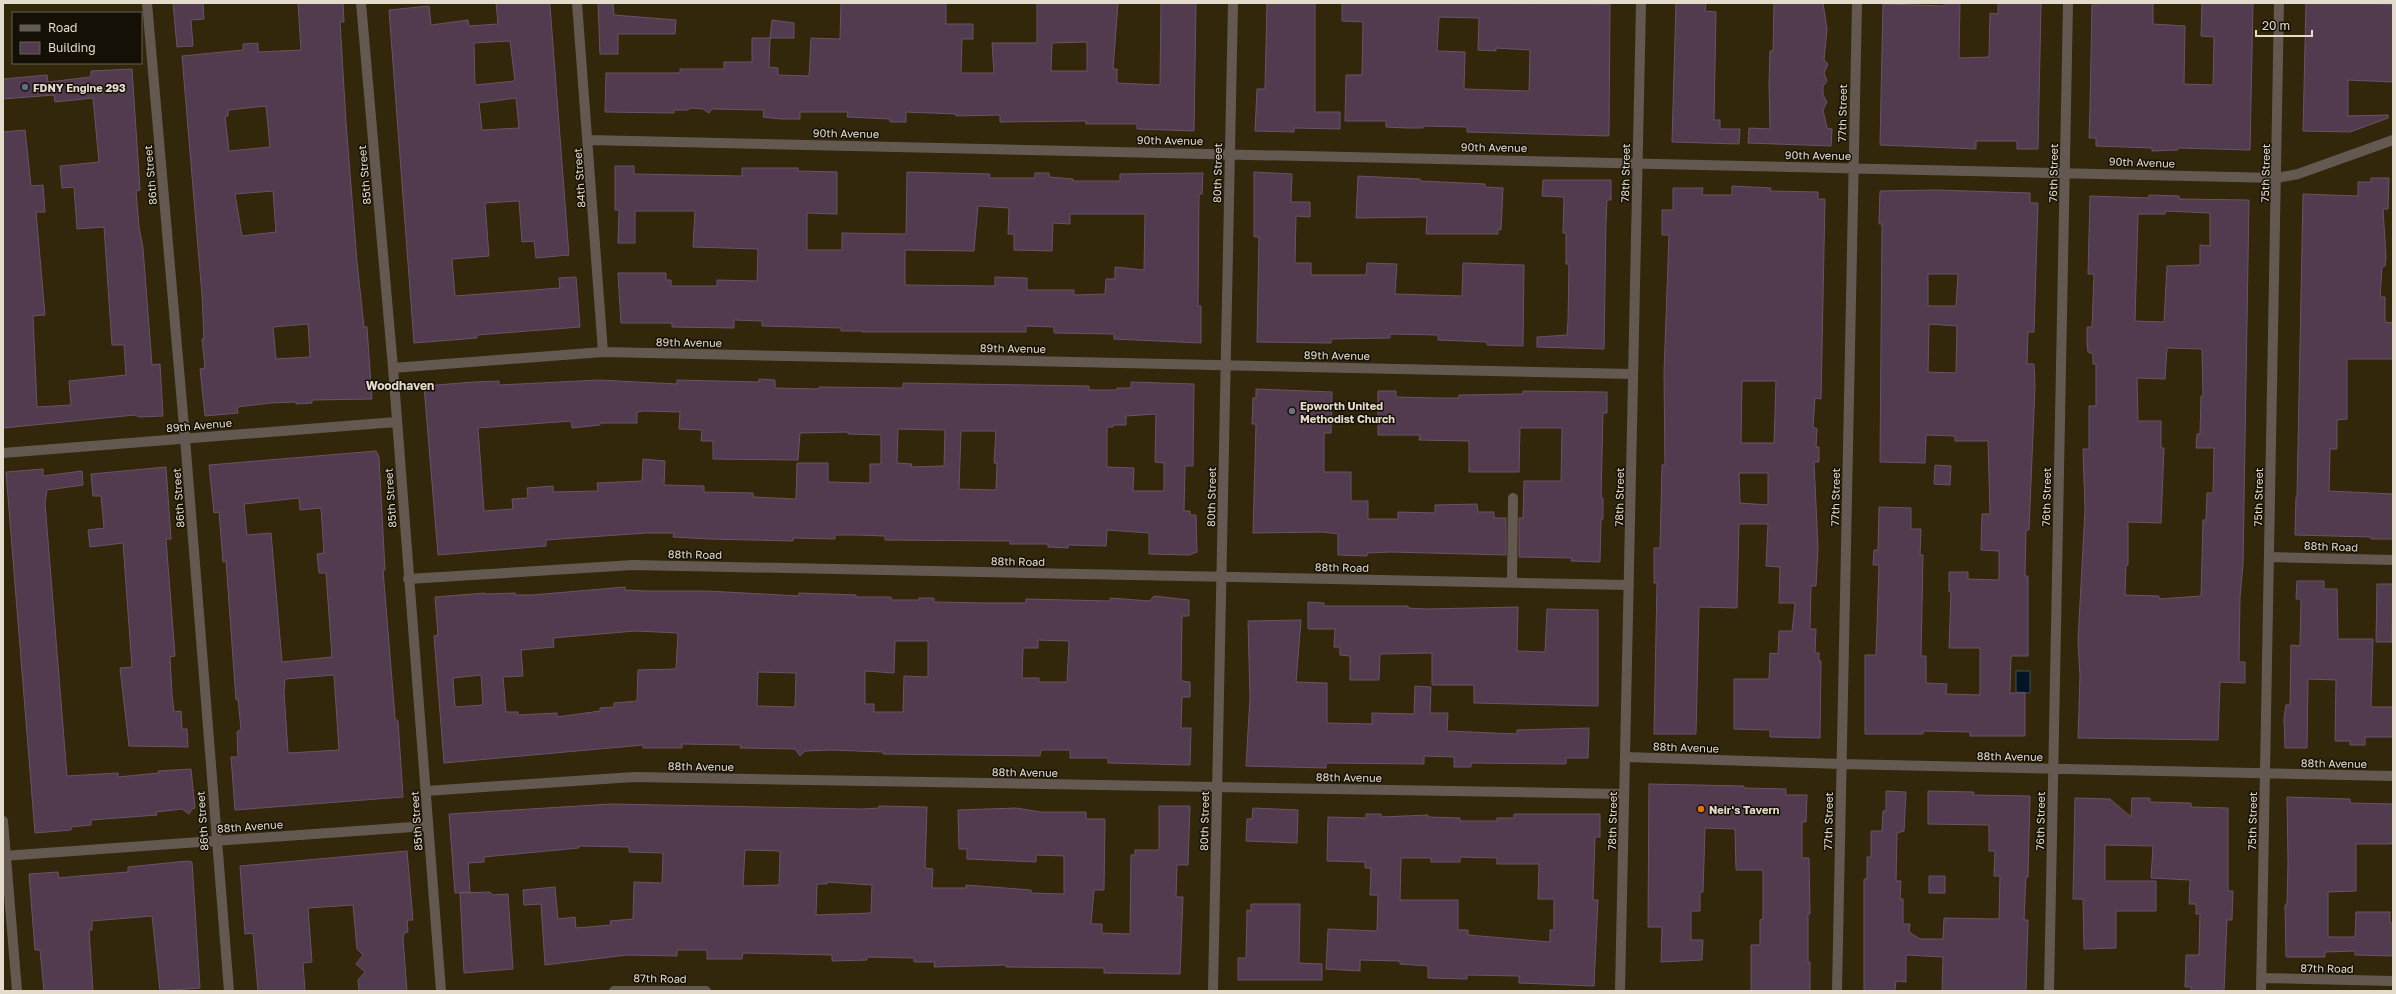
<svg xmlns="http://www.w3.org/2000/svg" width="2396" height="994" font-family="'Golos Text',sans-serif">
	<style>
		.water { fill: #001525; stroke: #445057 }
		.building { fill: #523b4f; stroke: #6b5267; fill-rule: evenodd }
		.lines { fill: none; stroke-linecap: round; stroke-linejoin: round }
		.lane { stroke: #645950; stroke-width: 10 }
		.street { stroke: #645950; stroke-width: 10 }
		.service-dot { fill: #5c6f8a; stroke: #151006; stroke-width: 1.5 }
		.worship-dot { fill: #6b7280; stroke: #151006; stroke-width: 1.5 }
		.food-dot { fill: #e8710a; stroke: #151006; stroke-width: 1.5 }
		.labels { text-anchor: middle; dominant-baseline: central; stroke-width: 3; stroke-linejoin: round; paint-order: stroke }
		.poi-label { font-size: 11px; font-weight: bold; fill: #e3dbcc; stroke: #151006; text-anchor: start }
		.street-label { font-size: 11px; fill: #e3dbcc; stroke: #151006 }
		.neighbourhood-label { font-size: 12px; font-weight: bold; fill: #e3dbcc; stroke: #151006 }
	</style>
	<rect width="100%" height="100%" fill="#32260b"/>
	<path class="water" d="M2016 671H2030V693L2016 692Z"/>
	<path class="building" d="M173 3H203L204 19 191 20 193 46 177 47Z
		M298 3H343L344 22H340L346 122 357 262 364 327H367L372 399 312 400V403L296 404V402L271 403 237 407 238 413 205 416 200 369 205 368 202 339H204L202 295 182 56 243 50V44L258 43V52L301 50ZM266 106 270 147 229 151 225 116H228V110ZM273 191 276 232 242 236 235 194ZM308 324 310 357 276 359 273 327Z
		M496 3H549L550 6 569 255 536 258 534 241 522 242 519 201 485 203 489 256 452 259 455 296 560 288 559 278 576 277 580 327 477 335V338L414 343 389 10 429 6 431 25 468 20 469 26 498 24ZM510 41 515 81 475 85 474 43ZM516 98 519 128 482 130 479 103Z
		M598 3H613L614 15 676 20 675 34H618V54H600Z
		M841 3H946V24H973V39H962L961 73H994L992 43H1037V3H1118L1113 69H1117V83L1160 85 1161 3H1196L1194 131 1137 129V124H1086V121L1000 122V115L956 116V114L906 112V122H890V119L847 117 848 112H800V119H781L763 117 764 110 712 109 709 113 703 109 691 108 687 110H674V113L605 112 606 73H680V69H724V62H752V38H770L769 67 778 68V75L809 76 811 38 840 39ZM1087 42V71H1051L1052 43Z
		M1267 3H1315V112H1340V129L1294 128V132L1255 131 1257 89H1265Z
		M1342 3 1610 4 1609 136 1467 132V127L1423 126V128H1407L1386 127V121H1345L1346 75H1362L1363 22 1342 21ZM1439 17 1479 18 1478 50 1496 51V48L1530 50 1529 91 1464 89 1465 52 1437 51Z
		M1676 3H1706L1705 11 1716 12 1714 120H1720V129H1740L1739 144 1672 142Z
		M1774 3H1823L1827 29 1824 60 1828 64 1824 73 1827 81 1823 86V95L1827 102 1823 110 1827 128 1832 129 1831 146 1748 143 1749 128 1770 129 1769 84 1770 51H1773Z
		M1944 3H1960L1959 58 1989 57 1990 13 1998 14V3H2041L2038 149H2017V141H1976V149L1880 145 1883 4 1944 6Z
		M2099 3H2153V24L2185 26 2184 84 2213 85 2214 37 2201 36 2202 3H2253L2250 150 2178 148V150L2152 151V148L2096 146V138H2089L2090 108 2092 5H2099Z
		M2306 3 2393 4V82L2348 80V116L2388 115V118L2350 132 2303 131Z
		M772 20 794 23V38H770Z
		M132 69 140 190 136 191 139 227 143 248 152 365 160 364 163 416 139 417 135 415 3 428V132L25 130 31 186 43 185 45 212H36L45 315 33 316 37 407 71 405 69 381 126 375 124 345H112L104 227 77 229 74 187 62 188 60 166 99 162 93 98 55 102 54 95 3 99V79L47 75 48 82 91 77V71Z
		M615 166H634V174L742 176V168H798V171L837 172V214L807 213V250H842V233L906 234 907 172 990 174 989 178H1035V173H1049V177L1073 179V181H1120V174L1203 173 1202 194H1199L1198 306H1201V343L1114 339V334L1054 333V327L1026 326V332H862V331H841V328L762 326V321L734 320V328L672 327V323H621L618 273H666V280H671V286H717V280L757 281 758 249 693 247 695 211H635V243H618L619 210H615ZM978 206 1009 208 1008 234H1014V250L1052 251 1053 223 1070 224V214H1145L1144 270 1115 267V279H1106L1105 294 1074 295V290H1027V278L995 277V286L905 285V250L974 251Z
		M1254 172 1292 174 1291 202H1310V217L1296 216 1295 263H1311V275H1366L1367 263 1397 264 1395 294 1462 296 1463 263 1524 265 1523 346 1487 345V342L1438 340V335L1390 334V338L1331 339V343L1257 342 1259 237H1254Z
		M1358 176 1420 179V181L1485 184V187L1503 188 1501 230 1498 229V234H1426L1427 217 1356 218Z
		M2371 178H2389L2388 209H2383L2386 257 2385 266 2382 267 2380 297H2385V322L2393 323V359H2347V419L2337 420V449H2330L2329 491 2393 494V539H2371V537L2295 535 2296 497H2297L2303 194 2358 196V182H2371Z
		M1543 180H1611V200H1607L1606 222 1604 349 1537 347V337L1567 335 1568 321 1569 264H1566V233H1563L1564 197 1542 196Z
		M1732 186 1771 188 1770 191 1818 192V199H1825L1821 399 1815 398 1813 427 1817 429 1816 447H1819V462H1814L1818 547 1816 586H1811L1810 629H1816L1815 653H1819V661H1821L1820 738 1770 737V730L1734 729V679H1769L1770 653 1778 654 1779 631H1792L1795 603H1779L1780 567 1766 566 1768 524H1739L1737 608 1699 607 1696 734H1654L1657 583H1654V548H1660L1662 465H1665L1664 373 1669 235H1662V210H1673V188H1703L1702 195H1732ZM1742 381H1776L1774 443H1741ZM1739 473H1768V505L1740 503Z
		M1937 190 2030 193V203H2038L2034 332H2028L2027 364H2034L2035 386 2029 530H2026L2025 576H2028V656H2011L2010 693H2025V736H1970V732L1923 731V734H1865V655H1876L1879 565H1873L1874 550H1878L1879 507 1911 508V529H1921L1920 555H1923L1921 656H1926V683L1947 684 1946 694 1980 695V648H1949L1951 592H1949V572H1968V579L1999 580V551L1981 550 1982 514H1990L1988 441H1955V436L1926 435 1925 463 1880 462 1882 224H1879L1880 191ZM1928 274H1958L1956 306H1928ZM1929 324 1957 326 1956 373 1928 372Z
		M2149 195 2179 196V199L2249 200 2243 564 2240 597 2239 662H2245V683L2220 682 2218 740 2078 738 2080 676 2078 641 2085 510 2083 449H2089V406H2096V364H2093V354L2088 352 2087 344V327H2092L2094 274H2088L2090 196 2149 198ZM2165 211 2210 213V246L2200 245V265L2167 266 2164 322 2135 321 2138 214H2165ZM2167 348 2202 349 2203 396H2201L2200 434H2197L2196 448H2214L2213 493H2207L2206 520H2203L2201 596 2159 599V596L2125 595 2126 565H2128V522L2161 523 2164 448H2161V421H2138L2137 378 2165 379Z
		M759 379 775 380V388L819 389V387L903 388V383L1089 386V390H1117V388H1131V382L1194 384 1193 466H1185L1184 511H1190V515H1196L1197 552 1189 555 1149 554V533L1107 530 1106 546 1068 545V548L1048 547V544H1010V541L885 540V536L857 535H835V539L793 538V541L710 539 673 537 674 533H646L546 540V546L438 555 424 386 474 382 499 381V385L599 380 677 384V380L759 382ZM644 411 680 412 679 429 702 430 701 441H713V459L798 460 800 433 848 432V434L881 435V464H870V483L828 482V463H797L796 499 753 497V493L704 492V486L664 485 665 461 643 459 642 481 597 483 598 491 553 492V486L527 488 528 498 512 499 513 509 484 511 478 428 571 421 572 428 600 425V423H637V412ZM1156 414 1155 462 1164 463V491H1133L1134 468 1107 467V427H1113V425H1126V416ZM898 429 945 430 944 466 911 467 912 464 897 463ZM961 431H996L994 463H997L996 490 959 489Z
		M1256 389 1332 392 1331 433H1324V472H1351V501H1368V519H1398V512L1435 513V505L1477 504 1478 512H1494V518H1506V555L1391 552 1367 553V556L1338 555V534L1323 532 1253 533 1256 424H1252L1253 398H1256Z
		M1378 391H1396V397L1437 398H1459V395L1523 394V391L1607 392V413H1603L1601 498H1603V519H1601L1600 562 1571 561 1572 558 1519 557V518H1523L1524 481H1561L1562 428H1520L1519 472H1469V441L1419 440 1420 435H1378Z
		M376 451 379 457 385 570H383L394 705 395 719 398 721 403 797 235 810 231 757H238L237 732 241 729 238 699 236 700 226 561 223 562 219 512 214 513 209 465ZM299 498 300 510 321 508 324 553 317 554 319 573H326L332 657 282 662 271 533 247 535 244 504ZM334 675 339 750 288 753 284 692 285 679Z
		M1935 465 1951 466 1950 485 1934 484Z
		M166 467 171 539H166L175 656 170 657 172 694 174 712 181 711 182 729H187L188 747 129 746 120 668 132 667 123 543 90 547 88 530 104 528 101 496H93L91 474Z
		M43 469V476L82 471 83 485 47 490 45 503 67 776 118 773V777L159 773 158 771 191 769 195 808 192 809 189 814 182 809 156 812 157 815 91 820V825L71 827V830L35 833 6 472Z
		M2297 581H2324V589H2337L2338 639H2373L2371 707H2393V737H2365V745H2350V741H2335L2336 680 2308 679 2307 748H2285L2284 718 2286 705H2290L2291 645 2300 646 2301 599H2296Z
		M2377 584H2393L2392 642H2376Z
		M625 587V590L646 591H708L799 596V593L856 595V597H891V600H919V598H934V602L986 603H1026V599L1110 601V598L1150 601 1154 596 1189 600V616H1182L1181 681 1190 682V697H1182L1181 728H1191L1190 765 1108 763V758H1070V750H1041L1040 756 883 754V752L831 750 805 751 800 756 795 749 740 748 741 745 682 744V748H643V745L444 763 434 636 438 635 435 597 485 593V594L515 593V595H532ZM635 631 678 633 676 669 638 670 637 701 614 703V707L600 708V711L557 717V713L518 715V712H506L503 677 523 676 521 650 554 647 553 638ZM1038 640 1069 641 1067 682H1039V678H1022L1023 648H1038ZM895 641H928V677L904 676 903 712H874V704H865V671L894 673ZM758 672 796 673 795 707 757 706ZM481 675 483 705 455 707 453 678Z
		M1308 602 1324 603V606H1408V608L1426 609 1518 607 1517 651 1545 652 1547 609 1598 610V706L1474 703V685H1432V653L1380 654 1379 680H1350V656L1340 655V647H1334L1335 629H1308Z
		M1301 620 1296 682 1327 683V723L1372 724V713L1414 714 1415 686 1431 687 1430 713H1448L1447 731 1517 734V730L1589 728 1588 758H1566V764L1471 763V767H1454V757L1424 756V764L1326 763V768L1246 766 1250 697 1248 621Z
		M1649 784 1744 786V788L1786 789V795H1807L1806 822H1802V858H1809L1810 914H1808V962H1810V991H1751V945H1760V920L1763 919V870H1736L1735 829 1705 828 1703 892H1700V911H1691V940H1703L1702 960 1661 962 1662 927H1648Z
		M1886 791 1906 792 1904 831 1897 833 1896 881H1901L1900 899H1903V924H1910L1909 932 1920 939H1943L1944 918 1999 919 2000 876H1994L1995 851H1989V825L1928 824V791L1974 792 1973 795 2030 796 2028 877 2026 876 2024 920H2028L2026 991H1942L1943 957 1906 955V982L1896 981 1895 991H1864V879H1867V857H1871V831H1882L1883 811H1886Z
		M2287 797 2350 799V803L2393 804V840L2391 844H2356V891L2328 892V937H2355L2356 912H2390V923H2393V956L2355 955V951L2325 952V957H2286L2285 905H2287L2288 862Z
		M2075 798 2110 799 2131 817 2132 798H2150V802L2191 803V807L2228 808V891H2233L2232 920H2227L2224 991H2191V987H2185L2186 955H2199L2200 914H2196V904H2189L2190 880 2151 878 2153 846 2105 845V881H2156V911H2116V948L2084 949 2083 899H2073Z
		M611 804 863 809 879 808V806L927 807 925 868 933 869 932 888H966V885L1031 890V893L1064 894V856L1036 855V862L967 859V849H959L958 810 1016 808 1041 812H1086V819H1105L1104 890H1094L1091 924H1102V933L1130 934 1131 855H1135V850H1159V806H1190L1188 865H1177L1176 897H1183L1180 974 1104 973V968L1006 967V965L934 967 935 962H914V958L867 957V960L832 961V955L743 953 742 959H707V950H677V956L627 955 545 965 541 904 524 905 523 890 555 887 558 919 575 917 576 928 611 925 610 921 633 919 634 882 662 883 663 853 629 852V847L579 846V848L484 857V862L468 863 470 892 455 893 449 814ZM745 850 780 851 779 885 743 886ZM827 882 872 885 871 913 816 915 817 884H827Z
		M1253 808 1298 810 1297 843 1246 841 1247 819H1252Z
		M1366 814H1381V817L1428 815V817L1460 818V821H1497V818H1514V814H1600V837H1595L1593 900H1598L1594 986 1519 983V976L1467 975V979L1428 978V966L1400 964V961L1360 960V971L1326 969 1328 929 1377 931 1378 895H1370L1371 868H1365V862L1327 861 1328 817 1366 818ZM1460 857 1497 858V864H1539L1538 899H1554V930H1550V942L1468 935V930H1458V900H1400L1401 858H1431V862H1460Z
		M407 851 413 920H407L408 932 404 933 403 939 407 991H359L358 980 365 972 356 964 363 955 357 949 353 905 308 908 312 962 303 963 305 991H258L253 933 245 934 240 866Z
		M187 861 192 862 200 988 160 991 152 916 92 921V930H89L93 991H44L40 950H35L29 874 58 872 59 878 79 876 128 872V867Z
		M1929 876H1945V893H1929Z
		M490 892 493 895 508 894 513 969 464 973 460 893Z
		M1251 904H1300L1299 963 1322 964V980H1238V958H1246L1247 910 1251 911Z"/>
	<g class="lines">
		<path class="lane" d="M1512 582 1513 498"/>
		<path class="street" d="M147 3 185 438 229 991
			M361 3 393 368 441 991
			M577 3 603 352
			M588 140 2277 178 2298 174 2393 140
			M393 368 603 352 1633 374
			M3 453 396 422
			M2269 557 2393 560
			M408 579 633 565 1629 585
			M1626 757 1842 764 2393 776
			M426 791 634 777 1624 794
			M3 821 17 991
			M3 856 427 826
			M2261 978 2393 981
			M614 991H706
			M1213 991 1233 3
			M1620 991 1641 3
			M1837 991 1857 3
			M2049 991 2068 3
			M2261 991 2279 3"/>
	</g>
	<circle class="service-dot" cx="25" cy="87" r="4"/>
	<circle class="worship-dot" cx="1292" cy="411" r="4"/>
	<circle class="food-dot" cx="1701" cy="809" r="4"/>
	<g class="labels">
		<g class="poi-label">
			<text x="33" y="87">FDNY Engine 293</text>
			<text x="1300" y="405">Epworth United<tspan x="1300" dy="13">Methodist Church</tspan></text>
			<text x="1709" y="809">Neir's Tavern</text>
		</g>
		<g class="street-label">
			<text transform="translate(1842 113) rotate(-89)">77th Street</text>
			<text transform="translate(846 133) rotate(1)">90th Avenue</text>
			<text transform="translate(1170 140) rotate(1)">90th Avenue</text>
			<text transform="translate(1494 147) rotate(1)">90th Avenue</text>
			<text transform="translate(1818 155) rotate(1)">90th Avenue</text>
			<text transform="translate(2142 162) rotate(2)">90th Avenue</text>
			<text transform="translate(1217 173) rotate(-89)">80th Street</text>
			<text transform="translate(1625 173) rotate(-89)">78th Street</text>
			<text transform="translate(2053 173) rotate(-89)">76th Street</text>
			<text transform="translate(2265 173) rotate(-89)">75th Street</text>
			<text transform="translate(150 175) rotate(-95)">86th Street</text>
			<text transform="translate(364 175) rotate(-95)">85th Street</text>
			<text transform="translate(579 178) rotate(-94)">84th Street</text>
			<text transform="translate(689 342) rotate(1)">89th Avenue</text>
			<text transform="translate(1013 348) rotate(1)">89th Avenue</text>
			<text transform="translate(1337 355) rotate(1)">89th Avenue</text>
			<text transform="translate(199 425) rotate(-5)">89th Avenue</text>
			<text transform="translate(1211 497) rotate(-89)">80th Street</text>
			<text transform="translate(1619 497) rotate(-89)">78th Street</text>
			<text transform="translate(1835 497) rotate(-89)">77th Street</text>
			<text transform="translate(2046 497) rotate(-89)">76th Street</text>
			<text transform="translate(2258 497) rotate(-89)">75th Street</text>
			<text transform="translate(178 498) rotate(-94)">86th Street</text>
			<text transform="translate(390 498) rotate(-94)">85th Street</text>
			<text transform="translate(2331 546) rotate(2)">88th Road</text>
			<text transform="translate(695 554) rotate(1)">88th Road</text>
			<text transform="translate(1018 561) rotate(1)">88th Road</text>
			<text transform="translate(1342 567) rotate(1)">88th Road</text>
			<text transform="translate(1686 747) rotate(2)">88th Avenue</text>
			<text transform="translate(2010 756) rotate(1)">88th Avenue</text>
			<text transform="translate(2334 763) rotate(1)">88th Avenue</text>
			<text transform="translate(701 766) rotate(1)">88th Avenue</text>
			<text transform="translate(1025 772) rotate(1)">88th Avenue</text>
			<text transform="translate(1349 777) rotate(1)">88th Avenue</text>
			<text transform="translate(202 821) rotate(-94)">86th Street</text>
			<text transform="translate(416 821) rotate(-94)">85th Street</text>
			<text transform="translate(1204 821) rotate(-89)">80th Street</text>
			<text transform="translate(1612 821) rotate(-89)">78th Street</text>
			<text transform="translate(1828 821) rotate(-89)">77th Street</text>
			<text transform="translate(2040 821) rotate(-89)">76th Street</text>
			<text transform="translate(2252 821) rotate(-89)">75th Street</text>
			<text transform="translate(250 826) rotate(-4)">88th Avenue</text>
			<text transform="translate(2327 968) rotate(1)">87th Road</text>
			<text transform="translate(660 978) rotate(1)">87th Road</text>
		</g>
		<g class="neighbourhood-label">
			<text x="400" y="385">Woodhaven</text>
		</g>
	</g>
	<rect width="2396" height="994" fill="none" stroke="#e3dbcc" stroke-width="8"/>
	<rect x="12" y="12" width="130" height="52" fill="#151006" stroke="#676155"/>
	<rect x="20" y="25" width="20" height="6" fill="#645950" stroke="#676155"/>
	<text x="48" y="32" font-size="12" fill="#e3dbcc">Road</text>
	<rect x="20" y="42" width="20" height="12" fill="#523b4f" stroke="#676155"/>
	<text x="48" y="52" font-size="12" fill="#e3dbcc">Building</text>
	<path d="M2256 30v6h56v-6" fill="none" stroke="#e3dbcc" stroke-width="2"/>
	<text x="2262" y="30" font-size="12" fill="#e3dbcc" stroke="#151006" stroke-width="3" paint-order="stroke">20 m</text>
</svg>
